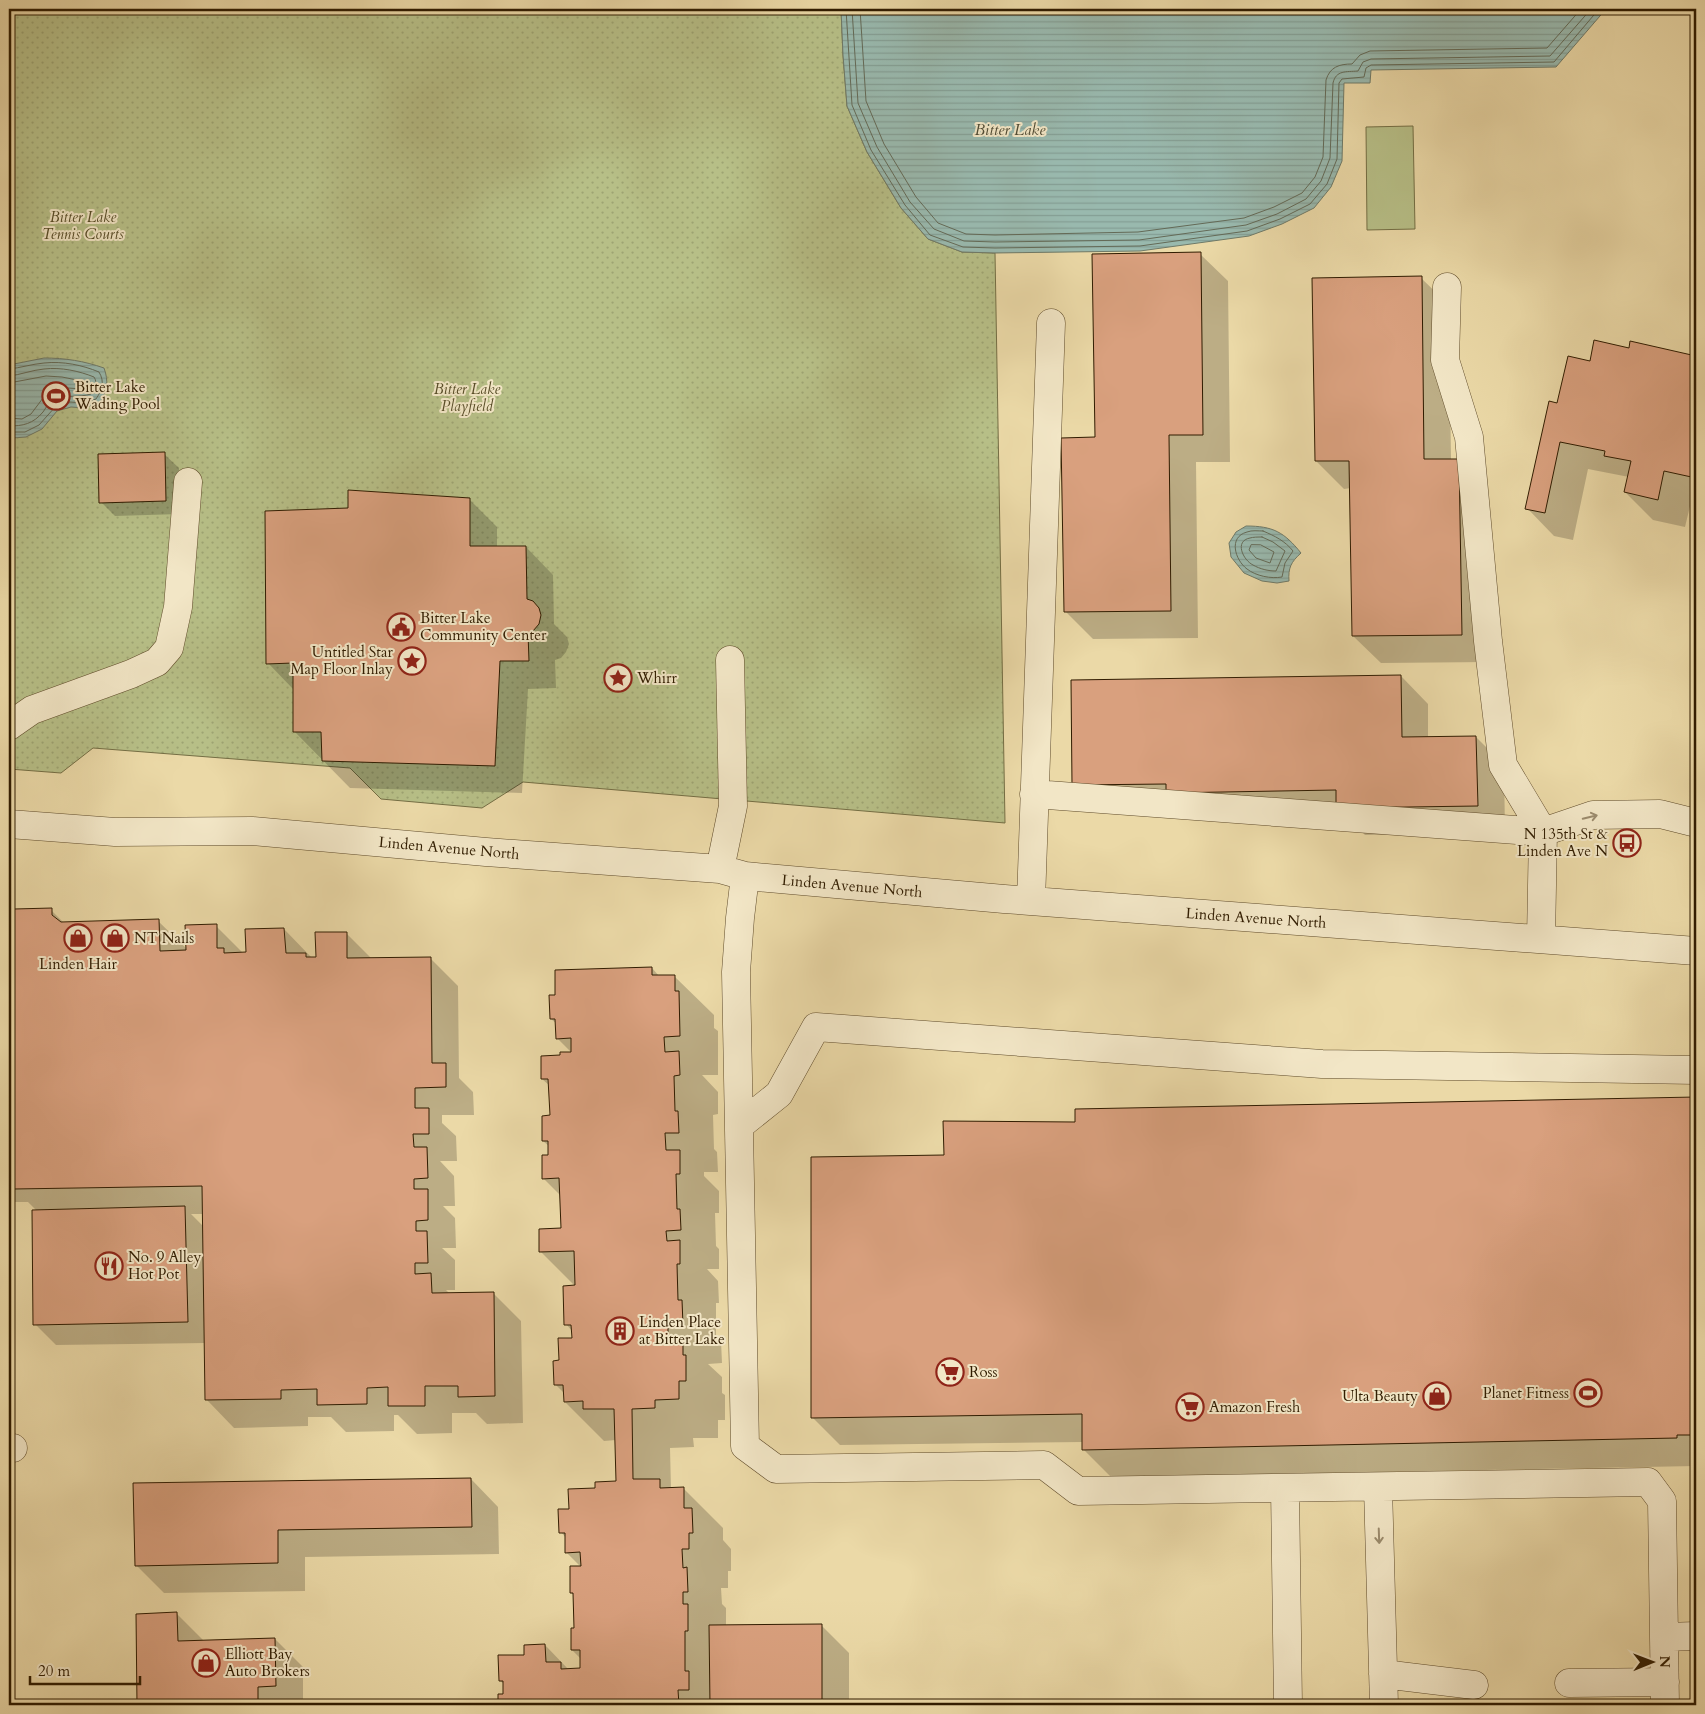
<svg xmlns="http://www.w3.org/2000/svg" width="1705" height="1714" font-family="Cardo,serif">
	<style>
		.green { fill: #b7bf87; stroke: #746e44 }
		.park { fill: url(#park-dots); stroke: #746e44 }
		.water { fill: url(#water-rules); stroke: #6f7a68 }
		.shadow { fill: #0003; fill-rule: evenodd }
		.lines { fill: none; stroke-linecap: round; stroke-linejoin: round }
		.shore { stroke: #646a57; stroke-width: 1 }
		.building { fill: #d9a07e; stroke: #301c00 }
		.minor-casing { stroke: #5f4b2a; stroke-width: 29 }
		.minor { stroke: #f2e6c6; stroke-width: 28 }
		.oneway { stroke: #9b8b6d }
		.labels { text-anchor: middle; dominant-baseline: central; stroke-width: 4; stroke-linejoin: round; paint-order: stroke }
		.park-label { font-size: 15px; font-style: italic; fill: #584d28; stroke: #f2e6c6 }
		.poi-label { font-size: 15px; fill: #301c00; stroke: #f2e6c6; text-anchor: start }
		.street-label { font-size: 15px; fill: #301c00; stroke: #f2e6c6 }
		.water-label { font-size: 16px; font-style: italic; fill: #504b34; stroke: #f2e6c6 }
	</style>
	<defs>
		<pattern id="park-dots" width="8" height="8" patternUnits="userSpaceOnUse" patternTransform="scale(1.25)"><rect width="8" height="8" fill="#b7bf87"/><path d="M2 2h.1M6 6h.1" fill="none" stroke="#9ea473" stroke-width="1.8" stroke-linecap="round"/></pattern>
		<pattern id="water-rules" width="6" height="5" patternUnits="userSpaceOnUse" patternTransform="scale(1.25)"><rect width="6" height="5" fill="#99b9ae"/><path d="M0 2.5h6" fill="none" stroke="#849e94"/></pattern>
	</defs>
	<rect width="100%" height="100%" fill="#ebd9a7"/>
	<filter id="stains"><feTurbulence type="fractalNoise" baseFrequency=".004" numOctaves="4"/><feColorMatrix values="0 0 0 0 .2 0 0 0 0 .09 0 0 0 0 .02 0 0 0 .5 -.17"/></filter>
	<radialGradient id="worn" r=".72"><stop offset=".6" stop-color="#630" stop-opacity="0"/><stop offset="1" stop-color="#630" stop-opacity=".3"/></radialGradient>
	<path class="green" d="M1413 126 1415 229 1367 230 1366 127Z"/>
	<path class="park" d="M9 9H841L843 55 847 106 867 152 901 208 928 239 962 252 995 253 1005 823 523 782 482 808 381 799 350 768 93 748 61 773 9 769Z"/>
	<path class="water" d="M841 9H1606L1556 67 1371 70 1370 83H1344L1342 161 1331 187 1314 208 1282 224 1249 236 1140 251 995 253 962 252 928 239 901 208 867 152 847 106 843 55Z
		M44 358C65 358 84 361 104 368 109 382 107 390 100 403L84 408 71 407 57 411 42 429 26 437 12 438 9 436V365Z
		M1246 526C1273 526 1284 532 1301 553 1291 562 1288 568 1289 581L1277 583 1262 581 1244 573 1231 557 1229 543 1236 532Z"/>
	<path class="shadow" d="M1200 254 1228 281 1230 462H1196L1198 638 1093 639 1066 612Z
		M1421 278 1449 305 1451 460H1459L1489 662 1381 663 1353 636 1351 488 1344 489 1316 461Z
		M1631 343 1696 357V499L1692 498 1685 527 1653 520 1625 492 1629 477 1588 469 1573 540 1554 536 1527 508 1558 405 1591 362 1630 349Z
		M164 454 179 468 180 514 115 516 101 502Z
		M469 499 497 527V547H526L553 575 554 624 567 637 569 644 566 652 561 658 555 660 556 688 528 689 522 793 350 788 294 731V690L268 663 350 509Z
		M1401 676 1428 704V738L1476 737 1504 765 1505 833 1365 835 1348 818 1195 820 1185 811 1074 784Z
		M51 910 64 923 158 921 187 949 216 926 244 954 284 929 312 958H317L346 933 372 959 430 958 458 986 459 1078 473 1092 474 1115H442V1123L456 1136 457 1161H440L454 1176 455 1206H443L455 1218 456 1248H442L455 1260V1290H446L450 1294 493 1293 521 1321 523 1423 487 1424 476 1413H452V1433L417 1434 398 1415H394V1431L346 1432 331 1417H308V1426L234 1428 207 1400 206 1343 56 1345 35 1324 37 1211 28 1202H9V917ZM191 1214H203L204 1227Z
		M652 968 659 976H674L714 1015V1028L718 1031V1075H702L718 1092V1114L713 1115 714 1149 717 1152 718 1172H704V1176L719 1191V1213H715L716 1246 719 1249V1269H707L718 1281 719 1303H716V1336L721 1341 722 1363 708 1364 722 1377V1393L725 1395V1420H718V1438H693L694 1447 670 1448 671 1489 683 1488 723 1528V1540L731 1549V1571H728V1588H721L722 1604 726 1608V1626H822L849 1653V1705H500L499 1696 504 1695V1684L500 1681 525 1656 545 1645 569 1670H581V1659L572 1650 575 1629 574 1595 571 1593 581 1567 566 1552V1538L561 1532 570 1510 597 1489 617 1482 616 1440 604 1441 565 1402V1394L555 1384 560 1361 573 1339V1332L566 1324 576 1287 540 1251 562 1230 561 1196 543 1178 550 1156V1147L543 1141 551 1117 550 1086 542 1079 561 1056 572 1053 557 1038V1024L551 1019Z
		M1696 1099V1466L1111 1477 1083 1449V1442L840 1445 812 1417 945 1156 1076 1123V1110Z
		M471 1479 498 1507 499 1554 305 1557V1591L164 1593 136 1565Z
		M177 1614 204 1641 275 1639 303 1667V1705H138L137 1615Z"/>
	<g class="lines">
		<path class="shore" d="M846 9 852 105 871 150 905 205 930 235 963 247 995 248 1140 246 1247 231 1280 219 1310 204 1327 184 1337 159 1339 83 1342 79 1364 77 1366 68 1371 65 1554 62 1599 9
			M852 9 858 103 877 147 910 202 934 229 964 241 995 242 1139 240 1246 225 1277 214 1306 199 1321 181 1330 158 1333 83C1336 70 1346 72 1358 71L1363 62 1371 59 1550 56 1591 9
			M860 9 866 101 884 144 916 197 938 223 966 234 995 235 1138 232 1244 218 1274 207 1302 193 1315 177 1323 157 1326 80C1330 67 1339 64 1352 64L1360 55 1370 51 1547 48 1581 9
			M9 369C20 368 32 364 44 363 63 361 82 365 99 372 105 382 102 390 96 399L84 403 70 402 56 406 39 425 25 432H9
			M9 376C20 375 32 370 44 369 61 367 79 371 94 377 98 383 95 389 91 394 79 398 66 394 53 400 48 403 46 408 43 412 33 424 23 426 9 426
			M9 383 46 376 62 377 87 382 88 384 86 387 82 389 68 388 51 393 43 398 31 414 22 419 9 418
			M1263 531C1275 536 1285 541 1293 551L1285 563 1282 577C1271 579 1256 576 1247 569 1235 560 1228 537 1247 532 1252 530 1258 531 1263 531Z
			M1262 537 1273 542 1285 551 1276 571C1268 571 1260 569 1253 565 1243 560 1234 541 1250 538 1253 537 1258 537 1262 537Z
			M1261 545 1274 552 1270 563 1256 558 1249 550 1251 545Z"/>
	</g>
	<path class="building" d="M1201 252 1203 435H1169L1171 611 1064 612 1061 438 1095 437 1092 254Z
		M1422 276 1424 459H1459L1462 635 1352 636 1349 461H1315L1312 278Z
		M1594 340 1629 348 1630 341 1696 356V478L1664 471 1658 500 1624 492 1631 461 1604 456 1605 451 1560 442 1545 513 1525 509 1549 401 1557 403 1568 356 1590 361Z
		M165 452 166 501 99 503 98 454Z
		M348 490 470 498V546H526L527 599 533 601 539 608 541 615 539 624 533 631 528 633 529 661H500L495 766 322 761 321 732H293V663L266 664 265 511 348 508Z
		M1401 675 1402 737 1476 736 1478 806 1336 808V790L1166 793V784L1072 785 1071 680Z
		M52 908V915L61 922 159 919 160 951 186 950 185 925 217 924V948H224V953L246 952 245 929 284 928 286 953H306V957H316L315 932H347V958L431 957 432 1063H446V1087L415 1088V1108H429V1134H413L414 1147H427L428 1178 414 1179V1189H428V1220L416 1221V1231H427L428 1263H415V1274L431 1273 432 1293 494 1292 495 1396 458 1397V1386H425V1406H388V1387L367 1388V1404L317 1405V1389L281 1390V1399L205 1400 202 1186 14 1189 13 1174H9V916H14V909Z
		M652 967V975H675V991H679L680 1036 664 1037 665 1052 679 1051 680 1075 674 1076 675 1111H678L679 1133H665L666 1150H680V1174H676L677 1209H680L681 1230 666 1231 667 1241 680 1240V1264H677L678 1300H682L683 1325H668V1337H683V1355H686V1381H679V1399L655 1400V1408L632 1409 633 1479H660V1488L684 1487V1508H692L693 1533H689V1549H682L683 1568 687 1567 688 1592H683V1604H688V1631H685V1671H689V1690H678L679 1705H498V1694H503V1681H499L498 1655H524V1645L545 1644 546 1662H561V1669L580 1668V1650H571V1628H574L573 1593H570V1566H581L580 1552 565 1553V1533H559L558 1509H569L568 1489 595 1488V1482L616 1481 614 1409H583V1401L564 1402 563 1385H554L553 1361 559 1360 558 1338H572L571 1325H564L563 1286 575 1285 574 1251 539 1252V1229L561 1228 559 1178 542 1179V1155H548V1141H542V1116L550 1115 548 1079H541V1056L560 1055V1052H571V1038L556 1039 555 1019H550L549 995H555V970Z
		M1696 1097V1435H1677V1438L1082 1450V1414L811 1418V1157L944 1155 943 1121 1075 1122V1109Z
		M185 1206 188 1322 33 1325 32 1210Z
		M471 1478 472 1527 278 1530V1563L135 1566 133 1483Z
		M177 1612 178 1641 275 1638 276 1686 258 1687V1705H137L136 1614Z
		M822 1624V1705H710L709 1625Z"/>
	<g class="lines">
		<g class="minor-casing">
			<path id="minor" d="M1447 287 1445 360 1469 437 1488 641 1503 765 1543 832 1541 939
				M9 726 32 710 131 674 157 662 169 648 178 607 188 482
				M1034 794 1543 832 1593 815 1660 814 1696 823
				M9 824 115 832 252 831 486 852 720 869 745 876 1004 899 1696 951
				M720 869 733 806 730 660
				M745 876 740 918 736 972 745 1446 776 1469 1044 1465 1078 1491 1648 1482 1662 1501 1665 1705
				M1031 901 1051 323
				M739 1126 779 1094 816 1027 1322 1064 1696 1070
				M9 1448H13
				M1378 1487 1384 1705
				M1285 1488 1288 1705
				M1665 1637 1696 1636
				M1383 1674 1474 1685
				M1569 1683 1665 1682"/>
		</g>
		<use href="#minor" class="minor"/>
	</g>
	<defs><path id="oneway-shaft" d="M-6 0H5M1.5-3L5.5 0L1.5 3" fill="none" stroke-width="1.6" stroke-linecap="round" stroke-linejoin="round" transform="scale(1.25)"/></defs>
	<g class="oneway">
		<use href="#oneway-shaft" transform="translate(1590 817) rotate(-14)"/>
		<use href="#oneway-shaft" transform="translate(1379 1536) rotate(88)"/>
	</g>
	<defs>
		<g id="stadium-ring" transform="scale(1.4375)"><circle r="9.5" fill="#f2e6c6" stroke="#8f2418" stroke-width="1.5"/><path d="M0-5a6.5 5 0 1 0 0 10a6.5 5 0 1 0 0-10ZM-3.5-1.8h7v3.6h-7Z" fill="#8f2418"/></g>
		<g id="civic-ring" transform="scale(1.4375)"><circle r="9.5" fill="#f2e6c6" stroke="#8f2418" stroke-width="1.5"/><path d="M-.6-6.5H3V-4.5H.6V-3L4-1V1h2V6H-6V1h2V-1L-.6-3ZM-1.2 2.5V6h2.4V2.5Z" fill="#8f2418"/></g>
		<g id="sight-ring" transform="scale(1.4375)"><circle r="9.5" fill="#f2e6c6" stroke="#8f2418" stroke-width="1.5"/><path d="M0-6L1.8-2.2L6-1.7L2.9 1.2L3.7 5.4L0 3.3L-3.7 5.4L-2.9 1.2L-6-1.7L-1.8-2.2Z" fill="#8f2418"/></g>
		<g id="bus-ring" transform="scale(1.4375)"><circle r="9.5" fill="#f2e6c6" stroke="#8f2418" stroke-width="1.5"/><path d="M-5-6H5V4H4V6H2V4H-2V6H-4V4H-5ZM-3.5-4V0h7V-4ZM-3.5 1.2v1.5H-2V1.2ZM2 1.2v1.5H3.5V1.2Z" fill="#8f2418"/></g>
		<g id="shop-ring" transform="scale(1.4375)"><circle r="9.5" fill="#f2e6c6" stroke="#8f2418" stroke-width="1.5"/><path d="M-5-2.5h2.3a2.7 3.5 0 0 1 5.4 0H5L5.5 6h-11ZM-1.5-2.5h3a1.5 2.3 0 0 0-3 0Z" fill="#8f2418"/></g>
		<g id="restaurant-ring" transform="scale(1.4375)"><circle r="9.5" fill="#f2e6c6" stroke="#8f2418" stroke-width="1.5"/><path d="M-5-6h1v4h1v-4h1v4h1v-4h1v5L-1.5 .5V6h-2V.5L-5-1ZM5-6V6H3V1.5H1.5Q1.5-4 5-6Z" fill="#8f2418"/></g>
		<g id="building-ring" transform="scale(1.4375)"><circle r="9.5" fill="#f2e6c6" stroke="#8f2418" stroke-width="1.5"/><path d="M-4-6H4V6H1V3H-1V6H-4ZM-2.5-4.3h1.7v1.8h-1.7ZM.8-4.3h1.7v1.8H.8ZM-2.5-1h1.7V.8h-1.7ZM.8-1h1.7V.8H.8Z" fill="#8f2418"/></g>
		<g id="supermarket-ring" transform="scale(1.4375)"><circle r="9.5" fill="#f2e6c6" stroke="#8f2418" stroke-width="1.5"/><path d="M-6-5.5h2.5l.6 2H6L4.5 2H-2.5L-4.4-4H-6ZM-1.5 3.2a1.3 1.3 0 1 0 .1 0ZM3 3.2a1.3 1.3 0 1 0 .1 0Z" fill="#8f2418"/></g>
	</defs>
	<g fill-rule="evenodd">
		<use href="#stadium-ring" x="56" y="396"/>
		<use href="#civic-ring" x="401" y="627"/>
		<use href="#sight-ring" x="412" y="661"/>
		<use href="#sight-ring" x="618" y="678"/>
		<use href="#bus-ring" x="1627" y="843"/>
		<use href="#shop-ring" x="78" y="938"/>
		<use href="#shop-ring" x="115" y="938"/>
		<use href="#restaurant-ring" x="109" y="1266"/>
		<use href="#building-ring" x="620" y="1331"/>
		<use href="#supermarket-ring" x="950" y="1372"/>
		<use href="#stadium-ring" x="1588" y="1393"/>
		<use href="#shop-ring" x="1437" y="1396"/>
		<use href="#supermarket-ring" x="1190" y="1407"/>
		<use href="#shop-ring" x="206" y="1663"/>
	</g>
	<g class="labels">
		<g class="park-label">
			<text x="83" y="217">Bitter Lake<tspan x="83" dy="17">Tennis Courts</tspan></text>
			<text x="467" y="389">Bitter Lake<tspan x="467" dy="17">Playfield</tspan></text>
		</g>
		<g class="poi-label">
			<text x="75" y="387">Bitter Lake<tspan x="75" dy="17">Wading Pool</tspan></text>
			<text x="420" y="618">Bitter Lake<tspan x="420" dy="17">Community Center</tspan></text>
			<text x="393" y="652" text-anchor="end">Untitled Star<tspan x="393" dy="17">Map Floor Inlay</tspan></text>
			<text x="637" y="678">Whirr</text>
			<text x="1608" y="834" text-anchor="end">N 135th St &amp;<tspan x="1608" dy="17">Linden Ave N</tspan></text>
			<text x="134" y="938">NT Nails</text>
			<text x="78" y="964" text-anchor="middle">Linden Hair</text>
			<text x="128" y="1257">No. 9 Alley<tspan x="128" dy="17">Hot Pot</tspan></text>
			<text x="639" y="1322">Linden Place<tspan x="639" dy="17">at Bitter Lake</tspan></text>
			<text x="969" y="1372">Ross</text>
			<text x="1569" y="1393" text-anchor="end">Planet Fitness</text>
			<text x="1418" y="1396" text-anchor="end">Ulta Beauty</text>
			<text x="1209" y="1407">Amazon Fresh</text>
			<text x="225" y="1654">Elliott Bay<tspan x="225" dy="17">Auto Brokers</tspan></text>
		</g>
		<g class="street-label">
			<text transform="translate(449 848) rotate(5)">Linden Avenue North</text>
			<text transform="translate(852 886) rotate(5)">Linden Avenue North</text>
			<text transform="translate(1256 918) rotate(4)">Linden Avenue North</text>
		</g>
		<g class="water-label">
			<text x="1010" y="130">Bitter Lake</text>
		</g>
	</g>
	<rect width="1705" height="1714" fill="none" stroke="#ebd9a7" stroke-width="30"/>
	<rect x="10" y="10" width="1685" height="1694" fill="none" stroke="#301c00" stroke-width="2.5"/>
	<rect x="15" y="15" width="1675" height="1684" fill="none" stroke="#301c00"/>
	<g transform="translate(1652 1662) rotate(89)" stroke="#f2e6c6" stroke-width="4" paint-order="stroke">
	<path d="M0-4L9 19L0 12L-9 19Z" fill="#301c00"/>
	<text y="-8" font-size="14" font-weight="bold" text-anchor="middle" fill="#301c00">N</text>
	</g>
	<path d="M30 1676v8h110v-8" fill="none" stroke="#301c00" stroke-width="2.5"/>
	<text x="38" y="1676" font-size="15" fill="#301c00" stroke="#f2e6c6" stroke-width="4" paint-order="stroke">20 m</text>
	<rect width="100%" height="100%" filter="url(#stains)"/>
	<rect width="100%" height="100%" fill="url(#worn)"/>
</svg>
